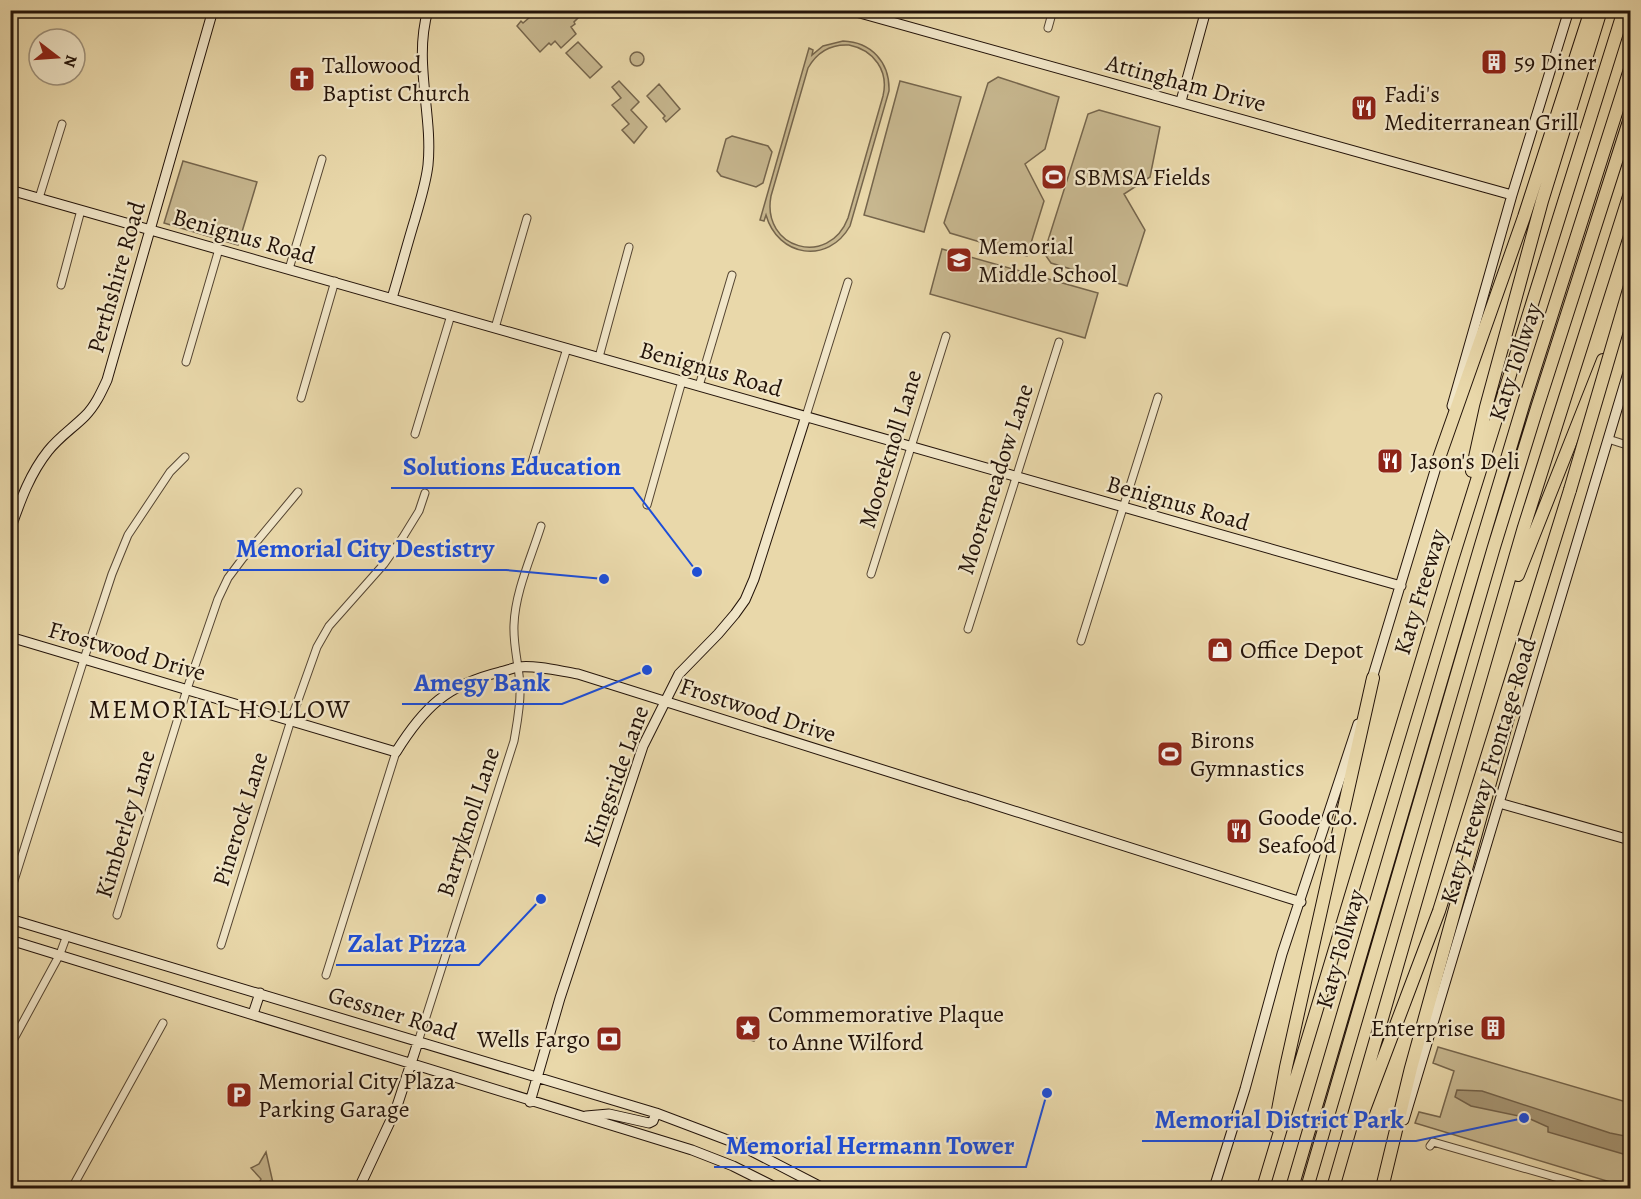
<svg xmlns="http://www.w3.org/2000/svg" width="1641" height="1199" font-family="Alegreya,serif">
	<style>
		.green { fill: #c7b78f; stroke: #75654c; stroke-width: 1.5; fill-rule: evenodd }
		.water { fill: #a69573; stroke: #726149; stroke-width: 1.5 }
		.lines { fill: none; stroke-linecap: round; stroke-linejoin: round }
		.street-casing { stroke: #544431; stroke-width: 9 }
		.secondary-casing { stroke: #231309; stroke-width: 11 }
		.highway-casing { stroke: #231309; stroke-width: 14 }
		.street { stroke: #f1e6c8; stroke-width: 7 }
		.secondary { stroke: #f1e6c8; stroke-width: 9 }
		.highway { stroke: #e9d8aa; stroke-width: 12 }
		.highway-bridge-casing { stroke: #231309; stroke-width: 14; stroke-linecap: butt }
		.highway-bridge { stroke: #e9d8aa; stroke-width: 12 }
		.labels { text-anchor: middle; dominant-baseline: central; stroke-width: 4.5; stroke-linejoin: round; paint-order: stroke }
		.poi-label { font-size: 24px; fill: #231309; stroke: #f1e6c8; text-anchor: start }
		.street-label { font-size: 24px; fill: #231309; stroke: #f1e6c8 }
		.neighbourhood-label { font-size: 26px; letter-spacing: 1.5px; fill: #231309; stroke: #f1e6c8 }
		.leader { fill: none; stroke: #1d4ed8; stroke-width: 2 }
		.callout-dot { fill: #1d4ed8; stroke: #f1e6c8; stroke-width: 2 }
		.callout-label { font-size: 26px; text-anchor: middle; font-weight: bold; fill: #1d4ed8; stroke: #f1e6c8; stroke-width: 4.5; stroke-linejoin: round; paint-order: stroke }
	</style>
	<rect width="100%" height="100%" fill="#e9d8aa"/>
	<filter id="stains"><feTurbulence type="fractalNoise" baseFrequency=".00333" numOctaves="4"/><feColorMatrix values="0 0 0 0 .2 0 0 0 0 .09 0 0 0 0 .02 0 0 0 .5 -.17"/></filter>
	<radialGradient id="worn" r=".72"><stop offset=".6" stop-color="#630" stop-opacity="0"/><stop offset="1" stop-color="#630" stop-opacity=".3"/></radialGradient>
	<path class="green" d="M537 11H579L582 14 574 22 575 24 571 27 576 34 561 48 555 41 551 45 549 43 540 52 517 26 521 21 523 23Z
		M843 41C871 42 890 62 889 91L850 226C828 265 778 257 766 215L764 221 760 220 809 48 813 50 812 55 823 46ZM849 45C874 50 889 71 883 96L848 218C829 268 761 249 771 196L808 68C817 52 831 44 849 45Z
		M578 42 602 67 590 78 566 53Z
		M630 59a7 7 0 1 1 14 0a7 7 0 1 1-14 0Z
		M998 77 1059 97 1045 149 1025 164 1044 201 1027 256 950 233 944 223 988 83Z
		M619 81 639 102 631 110 647 127 634 143 622 130 629 124 612 105 621 98 612 87Z
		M900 81 961 97 924 232 864 215Z
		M659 84 680 109 666 122 663 118 665 116 647 96Z
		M1099 110 1160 127 1150 177 1124 194 1145 230 1127 286 1051 263 1044 253 1088 114Z
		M732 136 768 146 772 152 763 183 756 187 721 176 717 171 726 139Z
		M183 161 257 182 238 245 164 223Z
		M942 249 1098 293 1085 338 930 294Z
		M740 1023 757 1031V1036L754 1041 740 1037V1032L738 1031Z
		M1438 1047 1630 1103V1188L1415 1123 1419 1112 1440 1117 1454 1071 1433 1063Z
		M266 1152 273 1183 280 1188H256L261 1179 251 1168 259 1164Z"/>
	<path class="water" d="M1457 1090 1482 1091 1610 1133 1630 1137V1156L1548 1132V1127L1528 1118 1471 1106 1455 1097Z"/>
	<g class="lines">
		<g class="street-casing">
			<path id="street" d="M1048 28 1053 10
				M39 198 62 124
				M289 269 322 159
				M61 285 81 210
				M495 328 527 218
				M599 357 629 247
				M186 362 219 249
				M699 386 732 275
				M301 398 335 281
				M806 416 848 282
				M415 434 451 315
				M1608 439 1630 446
				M530 469 567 348
				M647 505 682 381
				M871 574 946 336
				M968 629 1059 342
				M1081 641 1158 397
				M13 884 84 659 112 574 128 535 170 472 185 457
				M117 915 187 689 218 599 228 578 243 558 298 492
				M221 945 291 720 317 647 329 626 384 564 403 537 419 511 425 493
				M326 975 396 752
				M418 1042 514 741C517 723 521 704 520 686 519 665 513 646 514 625 515 592 531 558 541 526
				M10 1046 60 954 67 935
				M1430 1146 1433 1142 1593 1188
				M72 1188 163 1023"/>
		</g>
		<g class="secondary-casing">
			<path id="secondary" d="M849 10 1512 195
				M1181 101 1206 10
				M10 190 1401 586
				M392 298C400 272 407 245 415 219 420 201 426 183 428 165 433 114 413 62 428 10
				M1452 406 1512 195 1569 10
				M10 530C20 502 29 475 48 451 59 437 73 428 85 416 95 406 101 393 107 380L213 10
				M10 637 396 752C424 707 447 685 500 672 506 671 512 668 518 667 537 665 559 671 578 674L966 796
				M1371 682 1440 454
				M970 797 1301 902
				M1499 803 1630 840
				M10 919 656 1113 738 1144 823 1188
				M10 940 692 1150 733 1166 777 1188
				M253 1014 260 993
				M530 1102 560 998 643 746 679 674 718 634 735 614 745 600 754 579 806 416
				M586 1116 609 1114 649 1123 653 1121 656 1113
				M1404 1120 1630 366
				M359 1188 396 1109 418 1042
				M1214 1188 1245 1089 1282 954 1358 724"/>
		</g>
		<g class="highway-casing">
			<path id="highway" d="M1439 458 1524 217 1591 10
				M1472 471 1486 407 1542 201 1601 10
				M1518 575 1603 360
				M1362 1115 1439 911 1570 490
				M1275 1126 1286 1067 1373 678
				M1263 1188 1452 560 1624 10
				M1292 1188 1481 545 1524 402 1630 69
				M1307 1188 1494 547 1537 408 1630 118
				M1333 1188 1524 527 1630 193
				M1382 1188 1411 1068 1512 703"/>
		</g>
		<use href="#street" class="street"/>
		<use href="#secondary" class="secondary"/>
		<use href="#highway" class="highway"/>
		<g class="highway-bridge-casing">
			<path id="highway-bridge" d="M1570 490 1630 286"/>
		</g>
		<use href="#highway-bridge" class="highway-bridge"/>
	</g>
	<defs>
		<g id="building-square" transform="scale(1.35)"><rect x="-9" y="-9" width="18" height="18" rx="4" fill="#8f2418" stroke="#f1e6c8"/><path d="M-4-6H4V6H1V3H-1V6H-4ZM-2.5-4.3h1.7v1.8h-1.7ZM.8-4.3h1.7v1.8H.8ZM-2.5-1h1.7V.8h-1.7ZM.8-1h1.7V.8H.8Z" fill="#fff"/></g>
		<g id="church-square" transform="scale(1.35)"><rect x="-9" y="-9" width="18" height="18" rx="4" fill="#8f2418" stroke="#f1e6c8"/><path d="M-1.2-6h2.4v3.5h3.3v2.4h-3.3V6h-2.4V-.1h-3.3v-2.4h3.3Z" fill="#fff"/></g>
		<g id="restaurant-square" transform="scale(1.35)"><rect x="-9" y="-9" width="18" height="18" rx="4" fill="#8f2418" stroke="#f1e6c8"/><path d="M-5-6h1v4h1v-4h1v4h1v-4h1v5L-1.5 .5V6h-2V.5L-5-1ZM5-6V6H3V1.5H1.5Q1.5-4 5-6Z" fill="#fff"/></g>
		<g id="stadium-square" transform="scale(1.35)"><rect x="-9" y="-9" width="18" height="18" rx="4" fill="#8f2418" stroke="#f1e6c8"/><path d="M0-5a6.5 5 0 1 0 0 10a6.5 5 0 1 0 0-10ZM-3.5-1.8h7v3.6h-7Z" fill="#fff"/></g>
		<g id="school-square" transform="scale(1.35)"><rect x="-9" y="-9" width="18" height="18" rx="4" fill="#8f2418" stroke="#f1e6c8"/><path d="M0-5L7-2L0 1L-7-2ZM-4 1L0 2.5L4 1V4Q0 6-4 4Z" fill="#fff"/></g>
		<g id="shop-square" transform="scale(1.35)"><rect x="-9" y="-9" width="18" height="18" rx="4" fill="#8f2418" stroke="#f1e6c8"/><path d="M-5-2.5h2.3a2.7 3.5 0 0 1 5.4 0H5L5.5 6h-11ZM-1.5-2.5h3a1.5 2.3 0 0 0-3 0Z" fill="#fff"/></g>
		<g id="sight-square" transform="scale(1.35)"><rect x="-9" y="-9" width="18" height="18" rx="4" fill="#8f2418" stroke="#f1e6c8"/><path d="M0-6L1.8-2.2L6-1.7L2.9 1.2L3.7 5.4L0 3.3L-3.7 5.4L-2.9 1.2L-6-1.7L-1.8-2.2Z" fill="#fff"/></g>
		<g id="bank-square" transform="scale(1.35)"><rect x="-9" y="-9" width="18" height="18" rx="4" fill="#8f2418" stroke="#f1e6c8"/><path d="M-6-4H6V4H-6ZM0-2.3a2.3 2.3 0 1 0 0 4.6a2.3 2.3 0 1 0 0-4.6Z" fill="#fff"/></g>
		<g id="parking-square" transform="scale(1.35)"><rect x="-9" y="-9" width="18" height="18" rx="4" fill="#8f2418" stroke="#f1e6c8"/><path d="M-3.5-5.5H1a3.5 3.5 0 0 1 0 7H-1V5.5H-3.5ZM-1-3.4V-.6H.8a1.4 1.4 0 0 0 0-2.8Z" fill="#fff"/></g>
	</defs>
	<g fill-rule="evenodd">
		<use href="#building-square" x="1494" y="62"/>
		<use href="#church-square" x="302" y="79"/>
		<use href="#restaurant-square" x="1364" y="108"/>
		<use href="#stadium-square" x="1054" y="177"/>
		<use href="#school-square" x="959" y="260"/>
		<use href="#restaurant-square" x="1390" y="461"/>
		<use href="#shop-square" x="1220" y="650"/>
		<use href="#stadium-square" x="1170" y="754"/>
		<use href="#restaurant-square" x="1239" y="831"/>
		<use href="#sight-square" x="748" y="1028"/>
		<use href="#building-square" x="1493" y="1028"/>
		<use href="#bank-square" x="609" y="1039"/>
		<use href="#parking-square" x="239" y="1095"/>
	</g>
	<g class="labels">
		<g class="poi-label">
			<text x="1514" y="62">59 Diner</text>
			<text x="322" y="65">Tallowood<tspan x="322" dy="28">Baptist Church</tspan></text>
			<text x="1384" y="94">Fadi's<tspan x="1384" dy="28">Mediterranean Grill</tspan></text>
			<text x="1074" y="177">SBMSA Fields</text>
			<text x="978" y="246">Memorial<tspan x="978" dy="28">Middle School</tspan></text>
			<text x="1410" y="461">Jason's Deli</text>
			<text x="1240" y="650">Office Depot</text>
			<text x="1190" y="740">Birons<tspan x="1190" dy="28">Gymnastics</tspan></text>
			<text x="1258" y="817">Goode Co.<tspan x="1258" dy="28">Seafood</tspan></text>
			<text x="768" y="1014">Commemorative Plaque<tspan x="768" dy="28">to Anne Wilford</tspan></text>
			<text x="1474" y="1028" text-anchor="end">Enterprise</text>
			<text x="590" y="1039" text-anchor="end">Wells Fargo</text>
			<text x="258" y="1081">Memorial City Plaza<tspan x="258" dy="28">Parking Garage</tspan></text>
		</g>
		<g class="street-label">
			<text transform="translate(1186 83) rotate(15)">Attingham Drive</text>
			<text transform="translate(244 236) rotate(16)">Benignus Road</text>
			<text transform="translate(116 277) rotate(-74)">Perthshire Road</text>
			<text transform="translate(1515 362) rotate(-72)">Katy Tollway</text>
			<text transform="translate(711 369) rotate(16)">Benignus Road</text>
			<text transform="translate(890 449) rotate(-73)">Mooreknoll Lane</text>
			<text transform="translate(995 479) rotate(-72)">Mooremeadow Lane</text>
			<text transform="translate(1178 503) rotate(16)">Benignus Road</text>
			<text transform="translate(1420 592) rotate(-73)">Katy Freeway</text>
			<text transform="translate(127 651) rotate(16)">Frostwood Drive</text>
			<text transform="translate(758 710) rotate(18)">Frostwood Drive</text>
			<text transform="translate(1488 771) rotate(-73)">Katy Freeway Frontage Road</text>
			<text transform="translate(616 776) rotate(-70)">Kingsride Lane</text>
			<text transform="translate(240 819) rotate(-73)">Pinerock Lane</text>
			<text transform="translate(468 822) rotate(-72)">Barryknoll Lane</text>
			<text transform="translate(125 824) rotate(-73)">Kimberley Lane</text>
			<text transform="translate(1340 949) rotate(-74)">Katy Tollway</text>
			<text transform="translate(393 1013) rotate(17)">Gessner Road</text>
		</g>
		<g class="neighbourhood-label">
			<text x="220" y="709">MEMORIAL HOLLOW</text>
		</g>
	</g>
	<path class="leader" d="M697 572L633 488H391M604 579L506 570H223M647 670L562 704H402M541 899L479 965H336M1524 1118L1416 1141H1142M1047 1093L1026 1167H714"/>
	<g class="callout-dot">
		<circle cx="697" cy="572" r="6"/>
		<circle cx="604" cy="579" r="6"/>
		<circle cx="647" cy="670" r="6"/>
		<circle cx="541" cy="899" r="6"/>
		<circle cx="1524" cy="1118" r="6"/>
		<circle cx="1047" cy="1093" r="6"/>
	</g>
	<g class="callout-label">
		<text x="512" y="475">Solutions Education</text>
		<text x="365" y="557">Memorial City Destistry</text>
		<text x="482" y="691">Amegy Bank</text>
		<text x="407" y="952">Zalat Pizza</text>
		<text x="1279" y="1128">Memorial District Park</text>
		<text x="870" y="1154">Memorial Hermann Tower</text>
	</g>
	<rect width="1641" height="1199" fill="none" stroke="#e9d8aa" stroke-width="36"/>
	<rect x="12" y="12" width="1617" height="1175" fill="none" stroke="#231309" stroke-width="3"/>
	<rect x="18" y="18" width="1605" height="1163" fill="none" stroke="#231309" stroke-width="1.5"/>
	<g transform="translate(57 57) rotate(107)"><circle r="28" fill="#f1e6c8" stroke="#9f927c" stroke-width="1.5"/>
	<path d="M0-4.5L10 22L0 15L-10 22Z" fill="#8f2418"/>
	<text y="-9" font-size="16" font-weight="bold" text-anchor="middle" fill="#231309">N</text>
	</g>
	<rect width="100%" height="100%" filter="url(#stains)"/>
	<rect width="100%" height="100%" fill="url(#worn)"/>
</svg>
